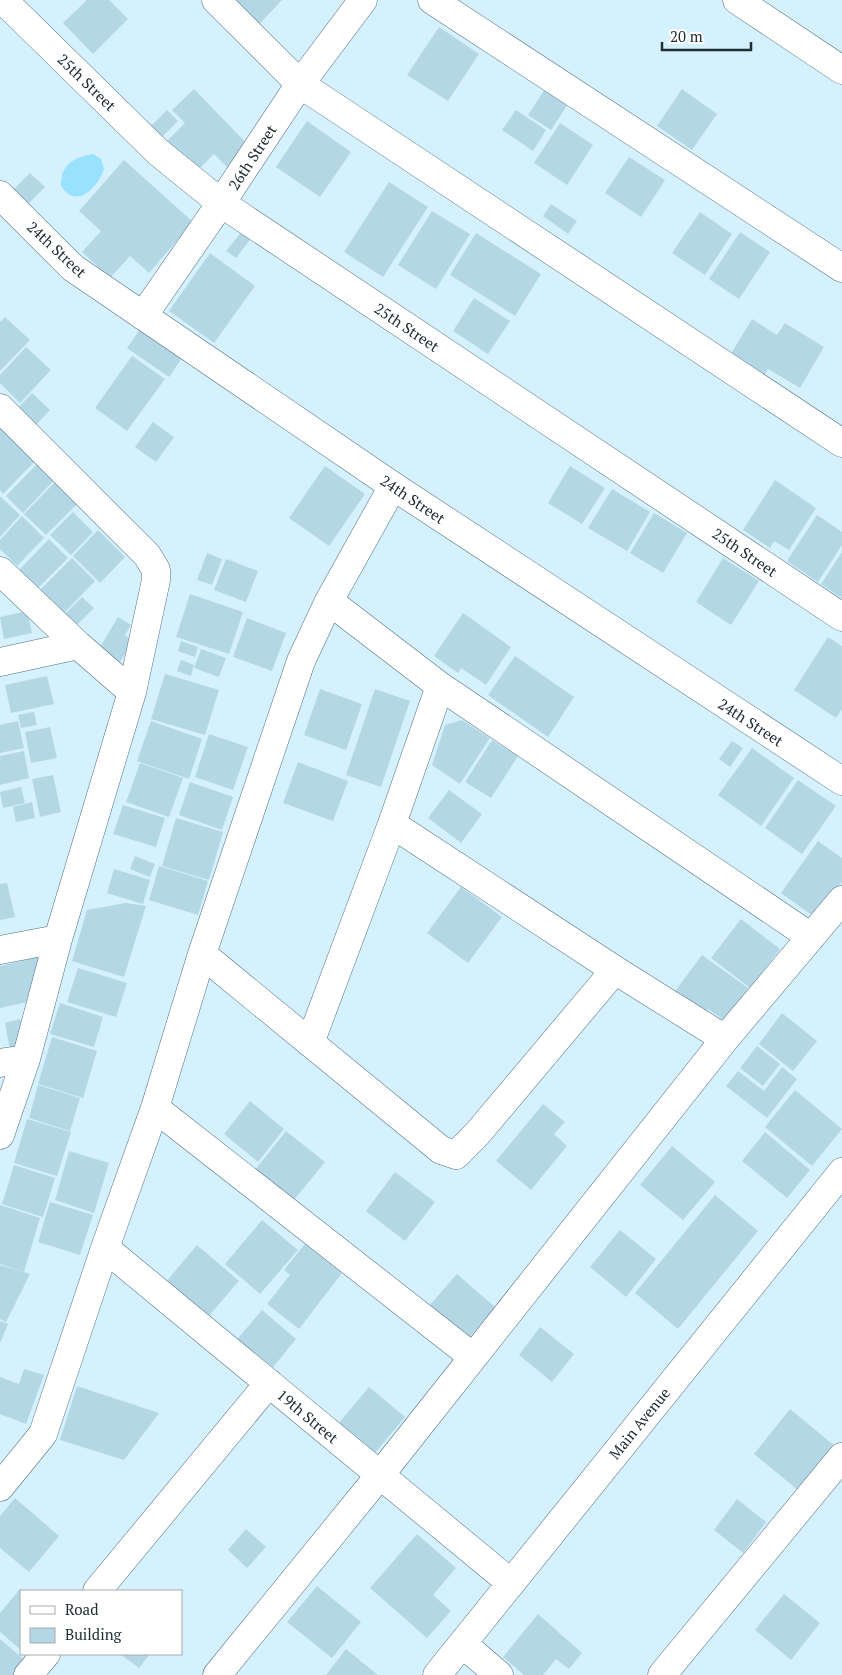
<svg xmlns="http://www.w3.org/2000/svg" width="842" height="1675" font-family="'PT Serif',serif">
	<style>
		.water { fill: #98e1ff }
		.building { fill: #b4d7e6 }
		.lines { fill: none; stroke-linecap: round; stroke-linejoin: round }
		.minor-casing { stroke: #4f6f7d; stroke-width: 29 }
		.minor { stroke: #fff; stroke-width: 28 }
		.labels { text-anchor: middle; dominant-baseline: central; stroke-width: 5; stroke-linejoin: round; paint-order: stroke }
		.street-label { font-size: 15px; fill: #212e34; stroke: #fff }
	</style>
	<rect width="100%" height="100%" fill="#d5f1fe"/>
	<path class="water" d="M93 154 101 159 104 169C100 181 86 202 70 195 67 193 63 189 61 186 60 166 73 157 93 154Z"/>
	<path class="building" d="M87 0H109L128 19 93 54 63 23Z
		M219 0H282L252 32Z
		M439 27 479 54 448 101 407 75Z
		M194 89 253 150 231 171 214 154 195 173 165 143 185 123 172 110Z
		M545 89 568 104 551 130 528 115Z
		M682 89 717 114 692 150 657 126Z
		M167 110 178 121 162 137 151 126Z
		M516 110 546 130 533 151 502 130Z
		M307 121 351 152 320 197 276 167Z
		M560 123 593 145 567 185 534 163Z
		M629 157 665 180 641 217 605 193Z
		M124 160 193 222 149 273 130 256 110 278 82 252 101 231 79 211Z
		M30 173 45 187 27 205 12 191Z
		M389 182 428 207 383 277 344 252Z
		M551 204 577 221 568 234 543 216Z
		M432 211 470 234 436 289 398 265Z
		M700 212 732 234 705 275 672 253Z
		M243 230 252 237 236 258 226 251Z
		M740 232 770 252 739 299 709 279Z
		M476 233 541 274 515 316 450 275Z
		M210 253 255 286 214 343 169 311Z
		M474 298 510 321 488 354 453 331Z
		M5 317 30 340 0 371V322Z
		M752 319 777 335 785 323 824 347 800 388 768 369 760 382 726 362Z
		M140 329 182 358 169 377 127 348Z
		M26 347 51 370 20 403 0 383V375Z
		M132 356 165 379 127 431 95 408Z
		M32 393 50 410 34 427 16 410Z
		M0 421 38 458 3 494 0 490Z
		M153 422 174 437 156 462 135 447Z
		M39 462 56 478 23 513 6 496Z
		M325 466 365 494 329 546 289 518Z
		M570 466 605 488 582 524 548 503Z
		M775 480 816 508 789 550 774 541 770 548 743 530Z
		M56 481 78 503 46 535 24 514Z
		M612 489 650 512 627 551 588 528Z
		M0 496 20 515 0 537Z
		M73 512 93 532 71 555 50 535Z
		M654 513 687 533 663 573 630 553Z
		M817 515 842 532V545L818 582 787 561Z
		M22 516 44 538 17 566 0 549V540Z
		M98 530 125 557 100 583 73 556Z
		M49 539 68 558 38 588 19 570Z
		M842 552V598L821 584Z
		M207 553 222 559 212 585 197 580Z
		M72 558 95 581 62 615 38 592Z
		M723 558 759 581 731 625 696 602Z
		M226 559 258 571 246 602 214 590Z
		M190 594 243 612 229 654 176 637Z
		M82 597 94 608 72 630 61 618Z
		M27 611 32 633 4 639 0 617Z
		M463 613 511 647 486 685 461 668 458 673 434 656Z
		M118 617 131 625 125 635 133 641 120 662 99 649Z
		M247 618 286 633 272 671 233 657Z
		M828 637 842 646V709L836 718 794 690Z
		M181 641 198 647 195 657 178 651Z
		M201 649 226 658 219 677 194 668Z
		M515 656 574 697 548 737 488 695Z
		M181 660 194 665 191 676 177 671Z
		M165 674 219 690 205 735 151 719Z
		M47 676 54 704 11 713 5 685Z
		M320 689 362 704 346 750 304 735Z
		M375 689 410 701 381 787 346 775Z
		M34 712 37 725 21 728 18 715Z
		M462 720 490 738 460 784 432 765 445 725Z
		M18 721 24 748 0 753V725Z
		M151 721 202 739 189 779 137 761Z
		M50 727 57 758 31 763 25 732Z
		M209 734 248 747 233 790 195 777Z
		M492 740 518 756 491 798 465 782Z
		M732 741 743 748 730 767 719 759Z
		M752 748 794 778 761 826 718 795Z
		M24 751 29 778 0 785V756Z
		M298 762 348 781 333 821 283 803Z
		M140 763 183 778 169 817 126 802Z
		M53 775 61 812 40 817 32 779Z
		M798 780 836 806 802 854 765 828Z
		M190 782 233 797 222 830 179 815Z
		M21 787 25 803 3 808 0 792Z
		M449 790 482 814 461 843 428 818Z
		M32 802 35 818 16 822 13 807Z
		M123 805 165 818 156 847 113 834Z
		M176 818 223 832 209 880 162 866Z
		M818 841 842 858V882L817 919 781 893Z
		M135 856 155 864 150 877 130 869Z
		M159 866 208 881 198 915 149 900Z
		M114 869 150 880 143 904 107 893Z
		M7 883 15 917 0 920V884Z
		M461 887 502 917 468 963 427 933Z
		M126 903 146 906 124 977 72 961 87 910Z
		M741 919 780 949 750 988 711 958Z
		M702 955 748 988 725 1021 708 1009 703 1016 673 994Z
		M43 956 32 1001 0 1008V966Z
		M78 968 127 983 116 1017 67 1002Z
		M60 1003 103 1017 94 1047 50 1034Z
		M782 1013 817 1041 793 1071 759 1044Z
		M20 1019 26 1046 10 1050 5 1023Z
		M52 1037 97 1051 83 1098 38 1084Z
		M757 1046 780 1064 763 1086 740 1068Z
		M782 1067 797 1079 767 1118 726 1086 738 1071 764 1091Z
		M38 1085 80 1098 70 1131 29 1118Z
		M795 1090 842 1129 812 1166 765 1127Z
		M250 1101 284 1129 258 1162 224 1134Z
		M543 1104 565 1122 554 1134 567 1146 531 1190 496 1161Z
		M27 1119 71 1132 57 1176 14 1163Z
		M286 1131 325 1162 293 1201 255 1170Z
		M765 1132 810 1170 787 1198 742 1161Z
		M672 1146 715 1182 683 1220 640 1185Z
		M69 1151 109 1163 94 1213 55 1200Z
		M14 1165 55 1178 43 1217 2 1204Z
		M395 1172 435 1202 405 1241 366 1211Z
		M715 1195 758 1231 678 1329 635 1293Z
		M50 1202 93 1215 80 1255 38 1242Z
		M0 1205 40 1218 24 1272 0 1264Z
		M262 1220 298 1250 260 1294 225 1264Z
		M620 1230 656 1259 626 1297 590 1267Z
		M305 1244 342 1273 299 1329 267 1304 290 1275 284 1270Z
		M197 1245 239 1281 207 1318 166 1282Z
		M0 1265 30 1274 6 1322 0 1319Z
		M457 1274 495 1307 467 1340 429 1306Z
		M262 1310 296 1339 269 1372 234 1343Z
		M0 1321 8 1324 0 1343Z
		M540 1327 574 1354 552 1382 519 1355Z
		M24 1369 44 1375 26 1424 0 1414V1377L19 1384Z
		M77 1386 159 1413 124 1460 60 1440Z
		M369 1387 405 1417 375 1453 339 1423Z
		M790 1409 836 1447 799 1491 754 1454Z
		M15 1498 59 1536 29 1572 0 1548V1516Z
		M737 1499 766 1522 743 1553 714 1530Z
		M246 1529 266 1547 247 1568 228 1550Z
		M417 1534 456 1568 433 1595 451 1611 427 1638 370 1588Z
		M317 1586 361 1622 332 1658 287 1622Z
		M20 1589 21 1590V1650L0 1632V1613Z
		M784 1594 820 1623 791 1660 755 1630Z
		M538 1614 582 1653 569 1669 556 1659 543 1675H524L503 1657Z
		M0 1639 28 1663 18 1675H0Z
		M346 1649 378 1675H326Z
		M120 1654H150L139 1668Z"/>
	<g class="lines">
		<g class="minor-casing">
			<path id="minor" d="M3 0 158 152 221 203 842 617
				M216 0 300 84 842 443
				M432 0 842 268
				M737 0 842 70
				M0 195 73 268 393 486 842 781
				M143 316 221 203 300 84 363 0
				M0 408 147 555 156 570V580L132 692 58 939 26 1059 0 1135
				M0 571 78 645 132 692
				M329 601 440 686 811 937
				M0 662 78 645
				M392 824 615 970 725 1039
				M0 950 58 939
				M202 954 441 1150 456 1155 477 1134 615 970
				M310 1043 392 824 440 686
				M0 1063 26 1059
				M155 1108 473 1357
				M105 1248 511 1583
				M0 1487 43 1434 105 1248 155 1108 202 954 301 661 329 601 393 486
				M97 1591 269 1383
				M463 1644 499 1675
				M28 1675 46 1654
				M217 1675 380 1475 725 1039 842 900
				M437 1675 842 1172
				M662 1675 842 1457"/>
		</g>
		<use href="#minor" class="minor"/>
	</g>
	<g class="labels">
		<g class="street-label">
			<text transform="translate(87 82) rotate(44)">25th Street</text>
			<text transform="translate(252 157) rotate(-57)">26th Street</text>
			<text transform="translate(57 249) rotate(43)">24th Street</text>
			<text transform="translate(407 327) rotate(34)">25th Street</text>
			<text transform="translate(413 499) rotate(34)">24th Street</text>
			<text transform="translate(745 552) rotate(34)">25th Street</text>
			<text transform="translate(751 722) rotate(33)">24th Street</text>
			<text transform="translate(308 1416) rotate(40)">19th Street</text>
			<text transform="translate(639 1423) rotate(-51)">Main Avenue</text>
		</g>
	</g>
	<rect x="20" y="1590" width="162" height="65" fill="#ffffff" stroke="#a6abae"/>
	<rect x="30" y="1606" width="25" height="8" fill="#ffffff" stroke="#a6abae"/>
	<text x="65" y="1615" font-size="15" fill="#212e34">Road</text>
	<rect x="30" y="1628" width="25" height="15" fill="#b4d7e6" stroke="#a6abae"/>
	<text x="65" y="1640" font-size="15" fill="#212e34">Building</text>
	<path d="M662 42v8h89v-8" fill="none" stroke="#212e34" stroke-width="2.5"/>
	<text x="670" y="42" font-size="15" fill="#212e34" stroke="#ffffff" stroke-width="4" paint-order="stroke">20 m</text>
</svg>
